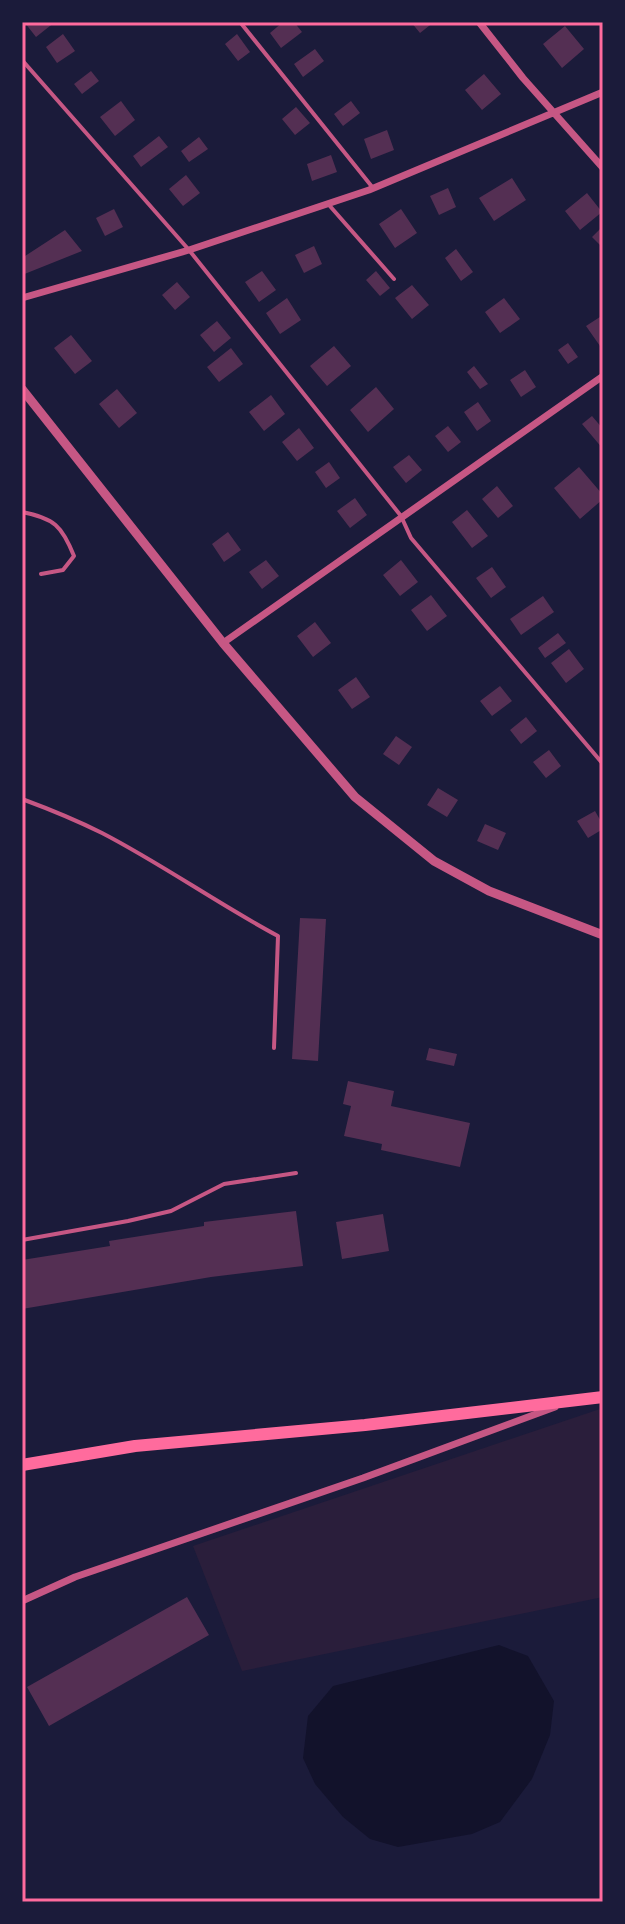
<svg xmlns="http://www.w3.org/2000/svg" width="625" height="1924" font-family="'Work Sans',sans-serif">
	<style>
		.green { fill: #2a1e3b }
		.water { fill: #12122b }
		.building { fill: #542f53 }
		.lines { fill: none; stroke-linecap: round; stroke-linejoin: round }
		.service { stroke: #c65784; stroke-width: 4 }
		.minor { stroke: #c65784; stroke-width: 7 }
		.tertiary { stroke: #c65784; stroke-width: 9 }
		.primary { stroke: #ff6b9d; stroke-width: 12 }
		.neatline { fill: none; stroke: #ff6b9d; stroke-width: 3 }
	</style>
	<rect width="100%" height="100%" fill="#1b1b3a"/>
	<path class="green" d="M600 1409H603V1597L242 1671 193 1546Z"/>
	<path class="water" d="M499 1645 528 1656 554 1701 550 1735 532 1779 500 1822 472 1834 398 1847 370 1839 343 1817 315 1784 303 1758 308 1716 333 1686Z"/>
	<path class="building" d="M27 22H55L36 37 25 23Z
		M283 22H294L302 32 281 48 270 33Z
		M411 22H434L420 33Z
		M565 26 584 49 562 68 543 44Z
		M63 34 75 51 57 63 46 47Z
		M237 34 250 52 238 61 225 44Z
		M315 49 324 61 303 77 294 64Z
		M91 71 99 81 82 94 74 84Z
		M484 74 501 94 482 110 465 90Z
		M121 101 135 120 115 136 100 117Z
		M351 101 360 113 343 126 334 114Z
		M296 107 310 123 295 135 282 119Z
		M387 130 394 150 371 159 364 139Z
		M159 136 168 147 141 167 133 156Z
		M199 137 208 149 189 162 181 151Z
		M331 155 337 172 312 181 307 164Z
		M186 175 200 193 183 206 169 189Z
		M512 178 526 200 494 221 479 198Z
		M448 188 456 207 439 215 430 196Z
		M587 193 602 212 580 230 565 211Z
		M114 209 123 227 105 236 96 218Z
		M401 209 417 233 395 248 379 224Z
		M603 226V248L592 237Z
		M65 230 82 251 22 275V258Z
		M314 246 322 264 304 273 295 255Z
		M456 249 473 272 461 281 445 258Z
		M262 271 276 290 259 302 245 282Z
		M376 271 390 288 380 296 366 280Z
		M177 282 190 297 175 310 162 295Z
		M412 285 429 305 412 319 395 298Z
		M287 298 301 320 280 334 266 313Z
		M504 298 520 319 500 333 485 312Z
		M603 315V344L600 346 586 326Z
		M217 321 231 338 214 352 200 335Z
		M71 335 92 361 75 374 54 348Z
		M568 343 578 357 568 364 558 350Z
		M334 346 351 366 327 386 310 366Z
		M231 348 243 364 219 382 207 367Z
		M474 366 488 384 480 389 467 372Z
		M525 370 536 387 521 397 510 380Z
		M376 387 394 409 368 432 350 410Z
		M117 389 137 413 119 428 99 404Z
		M271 395 285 414 264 431 249 412Z
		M478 402 491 421 477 431 464 412Z
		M592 416 603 429V449L582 424Z
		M448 426 461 442 448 452 435 436Z
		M299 428 314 448 297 461 282 442Z
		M409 455 422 470 406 483 393 467Z
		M329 462 340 478 326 488 315 472Z
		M579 467 603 495V499L580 519 554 488Z
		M497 486 513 506 498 518 482 499Z
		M355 498 367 515 350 528 337 511Z
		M467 510 488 536 472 548 452 522Z
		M228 532 241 550 224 562 212 544Z
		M266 560 279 576 262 589 249 572Z
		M401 560 418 582 400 596 383 575Z
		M492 567 506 587 491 598 476 578Z
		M431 595 447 616 427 631 411 610Z
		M543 596 554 612 521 635 510 619Z
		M315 622 331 643 313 657 297 636Z
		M558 633 566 643 545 658 538 648Z
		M569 649 584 669 566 683 551 663Z
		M356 677 370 697 352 709 338 690Z
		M500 686 512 701 492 716 480 701Z
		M526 717 537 731 521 744 510 730Z
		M396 736 412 747 399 765 383 754Z
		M549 750 561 766 546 778 533 762Z
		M438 788 458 800 447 817 427 805Z
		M595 811 603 825V829L588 838 577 821Z
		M485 824 506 833 498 850 477 841Z
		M300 918 326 919 318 1061 292 1059Z
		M429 1048 457 1054 454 1066 426 1060Z
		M348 1081 394 1091 391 1106 470 1123 460 1167 381 1150 382 1144 344 1136 351 1106 343 1104Z
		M296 1211 303 1266 211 1277 22 1309V1260L110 1246 109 1241 204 1226V1222Z
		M383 1214 389 1251 342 1259 336 1222Z
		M187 1597 209 1635 49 1726 27 1687Z"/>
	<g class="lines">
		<path class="service" d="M240 22 373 188
			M22 60 189 250 401 516 411 538 603 764
			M329 205 394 279
			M22 512C54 518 62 526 74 556L63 570 41 574
			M22 799C49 809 76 820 102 833 162 864 218 904 278 936L274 1048
			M22 1240 128 1221 171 1211 224 1184 296 1173"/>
		<path class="minor" d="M479 22 523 78 603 168
			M22 298 189 250 369 190 603 92
			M223 643 603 376
			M22 1601 75 1577 363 1478 555 1407"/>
		<path class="tertiary" d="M22 389 223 643 355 797 434 861 489 891 603 935"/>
		<path class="primary" d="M22 1465 135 1446 365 1425 603 1397"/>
	</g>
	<rect width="625" height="1924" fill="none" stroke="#1b1b3a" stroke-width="48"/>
	<rect x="24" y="24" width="577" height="1876" class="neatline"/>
</svg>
